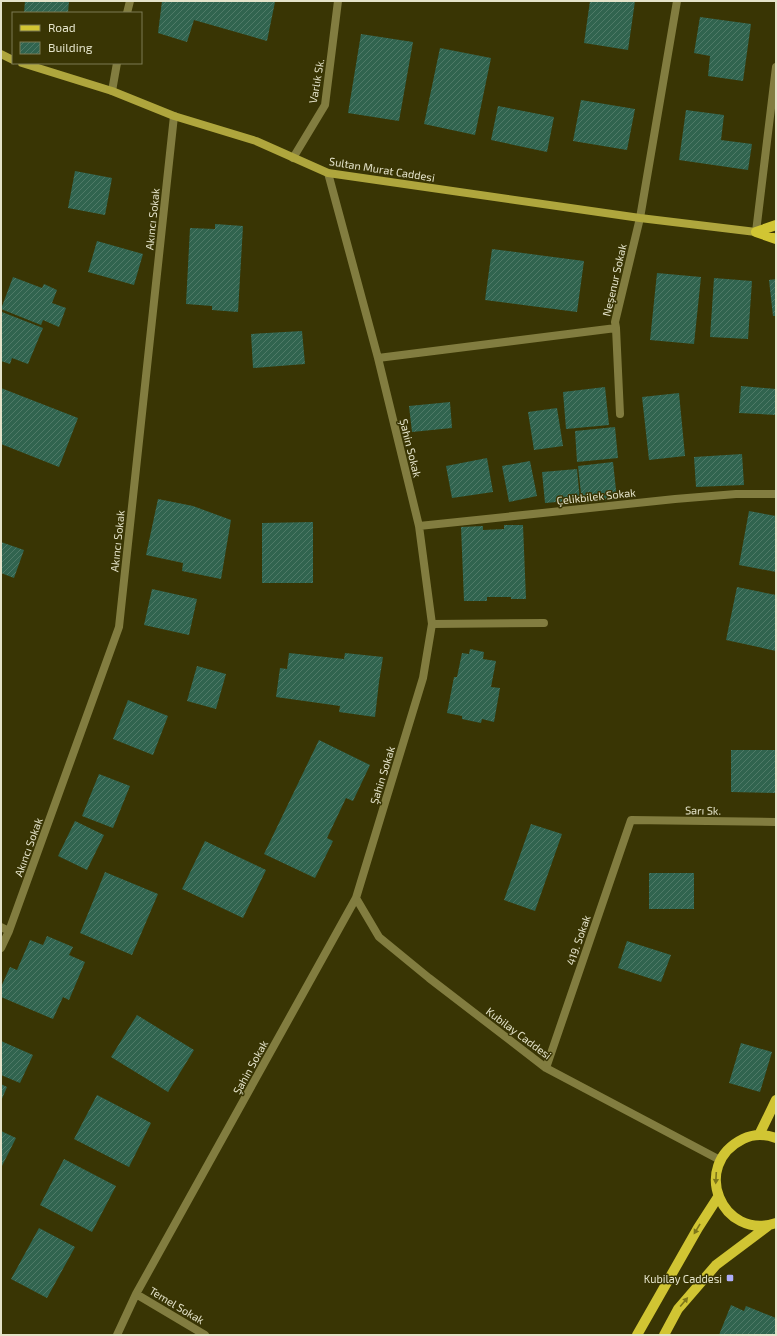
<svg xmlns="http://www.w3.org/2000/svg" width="777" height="1336" font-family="'Exo 2',sans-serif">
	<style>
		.building { fill: url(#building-hatch) }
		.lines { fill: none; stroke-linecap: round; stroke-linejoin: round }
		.lane { stroke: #827d40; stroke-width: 8 }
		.street { stroke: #827d40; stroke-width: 8 }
		.secondary { stroke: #afa63d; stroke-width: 8 }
		.primary { stroke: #d1c533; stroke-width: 10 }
		.oneway { fill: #7d7619 }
		.poi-dot { fill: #afaefa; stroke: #393504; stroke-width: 1.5 }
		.labels { text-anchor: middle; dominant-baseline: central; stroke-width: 3; stroke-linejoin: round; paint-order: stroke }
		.street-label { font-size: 11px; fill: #e4e3ca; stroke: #393504 }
		.poi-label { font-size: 11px; fill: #e4e3ca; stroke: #393504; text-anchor: end }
	</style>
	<defs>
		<pattern id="building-hatch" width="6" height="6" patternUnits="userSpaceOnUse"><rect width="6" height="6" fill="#31644f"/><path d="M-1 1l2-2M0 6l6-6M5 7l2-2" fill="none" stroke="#4f7a67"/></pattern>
	</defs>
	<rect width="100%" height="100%" fill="#393504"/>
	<path class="building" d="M25 1H69L68 13H24Z
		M162 1H270L275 2 267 41 194 20 187 42 158 33Z
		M590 1H635L628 50 584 43Z
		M700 17 751 24 743 81 708 76 710 56 694 53Z
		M361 34 413 42 399 121 348 113Z
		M440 48 491 58 475 135 424 124Z
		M581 100 635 109 627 150 573 141Z
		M498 106 554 117 547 152 491 140Z
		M686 110 724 115 721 140 752 144 748 170 679 160Z
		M75 171 112 178 105 215 68 208Z
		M215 224 243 226 238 312 212 310V306L186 304 190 228 215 229Z
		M97 241 143 254 134 285 88 272Z
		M492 249 584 261 577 312 485 300Z
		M657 273 701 277 694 344 650 340Z
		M13 277 42 288 44 284 57 290 52 303 66 308 59 327 43 320 41 325 1 309Z
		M714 278 752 281 748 339 710 337Z
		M776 279V316H773L769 280Z
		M2 312 43 328 28 364 12 358 10 364 1 361Z
		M302 331 305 364 253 368 251 334Z
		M741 386 776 389V415L739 413Z
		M605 387 609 425 566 429 563 392Z
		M1 388 78 418 59 467 1 444Z
		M679 393 685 456 649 460 642 397Z
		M450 402 452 428 412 432 409 406Z
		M557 408 563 446 534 450 528 412Z
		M615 427 618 458 577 462 575 431Z
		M742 454 744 485 696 487 694 457Z
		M487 458 493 492 452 498 446 466Z
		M530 461 537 496 509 502 502 466Z
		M613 462 617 499 582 503 578 466Z
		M577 469 580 500 545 503 542 472Z
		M158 499 193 506 231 520 221 579 182 571 183 563 146 555Z
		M749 511 776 516V572L739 565Z
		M313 522V583H262V523Z
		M504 525H523L526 599H511V597H487V601H464L461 527 483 526V530L504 529Z
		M1 542 24 550 14 578 1 573Z
		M737 587 776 595V651L726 640Z
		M152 589 197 599 189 635 144 625Z
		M470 649 484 652 483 659 496 661 491 687 500 688 494 722 482 719 481 723 462 719V716L447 713 454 677H457L462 653 469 654Z
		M289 653 344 659 345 653 383 657 379 682 375 717 339 712 340 706 276 697 280 668 287 669Z
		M197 666 226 674 216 709 187 701Z
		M128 700 168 716 153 755 113 739Z
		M319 740 370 765 353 801 346 798 327 838 333 841 315 878 264 854Z
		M731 750H776V793L731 792Z
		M99 774 130 786 113 828 82 816Z
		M75 821 104 835 87 870 58 856Z
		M531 824 562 834 535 911 504 900Z
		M205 841 266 870 243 918 182 889Z
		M105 872 158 894 132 955 80 933Z
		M649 873H694V909H649Z
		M47 936 73 947 69 955 85 962 69 1000 63 997 53 1019 1 997V987L10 967 17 970 30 940 43 945Z
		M627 941 671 955 661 982 618 968Z
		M137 1015 194 1050 168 1092 111 1057Z
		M1 1041 33 1055 20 1083 1 1075Z
		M741 1043 772 1052 760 1092 729 1083Z
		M1 1084 7 1087 1 1101Z
		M97 1095 151 1123 129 1167 74 1139Z
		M1 1131 16 1138 1 1168Z
		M64 1159 116 1186 92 1232 40 1205Z
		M39 1228 75 1247 47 1298 11 1279Z
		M731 1305 744 1311 746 1306 776 1318V1335H719Z"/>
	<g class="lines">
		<path class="lane" d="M432 624 544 623"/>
		<path class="street" d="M127 13 130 1
			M112 91 117 63
			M293 158 325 105 338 1
			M756 232 776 67
			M616 328 620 414
			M378 358 616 328 615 322 640 218 677 1
			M419 526 675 499 736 494H776
			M356 898 379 937 429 978 546 1068 720 1160
			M1 927 9 931
			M1 948 9 931 119 627 174 116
			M546 1068 631 820 776 822
			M136 1294 205 1335
			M117 1335 136 1294 356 898 423 678 432 624 419 526 378 358 328 173"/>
		<path class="secondary" d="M1 54 13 60
			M22 63 112 91 174 116 256 141 328 173 640 218 756 232"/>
		<path class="primary" d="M756 232 776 225
			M756 232 776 239
			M759 1135 776 1100
			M776 1138C765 1134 753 1134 743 1139 690 1165 722 1241 776 1223
			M637 1335 698 1228 718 1197
			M664 1335 678 1309 716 1265 768 1226"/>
	</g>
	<defs><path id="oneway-solid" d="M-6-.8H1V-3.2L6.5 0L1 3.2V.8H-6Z"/></defs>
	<g class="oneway">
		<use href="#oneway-solid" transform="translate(716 1178) rotate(93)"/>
		<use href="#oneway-solid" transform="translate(697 1229) rotate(121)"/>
		<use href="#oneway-solid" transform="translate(684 1302) rotate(-50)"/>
	</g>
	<rect class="poi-dot" x="726" y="1274" width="8" height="8" rx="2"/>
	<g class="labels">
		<g class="street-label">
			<text transform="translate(316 81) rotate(-80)">Varlık Sk.</text>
			<text transform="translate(382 169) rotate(9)">Sultan Murat Caddesi</text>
			<text transform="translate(152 219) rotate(-84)">Akıncı Sokak</text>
			<text transform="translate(614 280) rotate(-77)">Neşenur Sokak</text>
			<text transform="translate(411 448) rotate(76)">Şahin Sokak</text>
			<text transform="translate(596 496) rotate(-6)">Çelikbilek Sokak</text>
			<text transform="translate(117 541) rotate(-84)">Akıncı Sokak</text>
			<text transform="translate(382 775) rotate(-73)">Şahin Sokak</text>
			<text transform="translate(703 810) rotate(1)">Sarı Sk.</text>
			<text transform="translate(28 847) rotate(-70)">Akıncı Sokak</text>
			<text transform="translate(578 940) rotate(-71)">419. Sokak</text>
			<text transform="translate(519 1033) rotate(37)">Kubilay Caddesi</text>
			<text transform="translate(250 1067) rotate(-61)">Şahin Sokak</text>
			<text transform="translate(177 1305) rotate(31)">Temel Sokak</text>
		</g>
		<g class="poi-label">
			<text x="722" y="1278">Kubilay Caddesi</text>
		</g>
	</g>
	<rect width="777" height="1336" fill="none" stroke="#e4e3ca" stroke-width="4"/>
	<rect x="12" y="12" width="130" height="52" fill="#393504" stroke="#7d7b53"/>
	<rect x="20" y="25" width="20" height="6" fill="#d1c533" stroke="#7d7b53"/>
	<text x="48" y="32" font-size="12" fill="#e4e3ca">Road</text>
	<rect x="20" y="42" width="20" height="12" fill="url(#building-hatch)" stroke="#7d7b53"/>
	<text x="48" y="52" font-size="12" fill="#e4e3ca">Building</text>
</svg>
